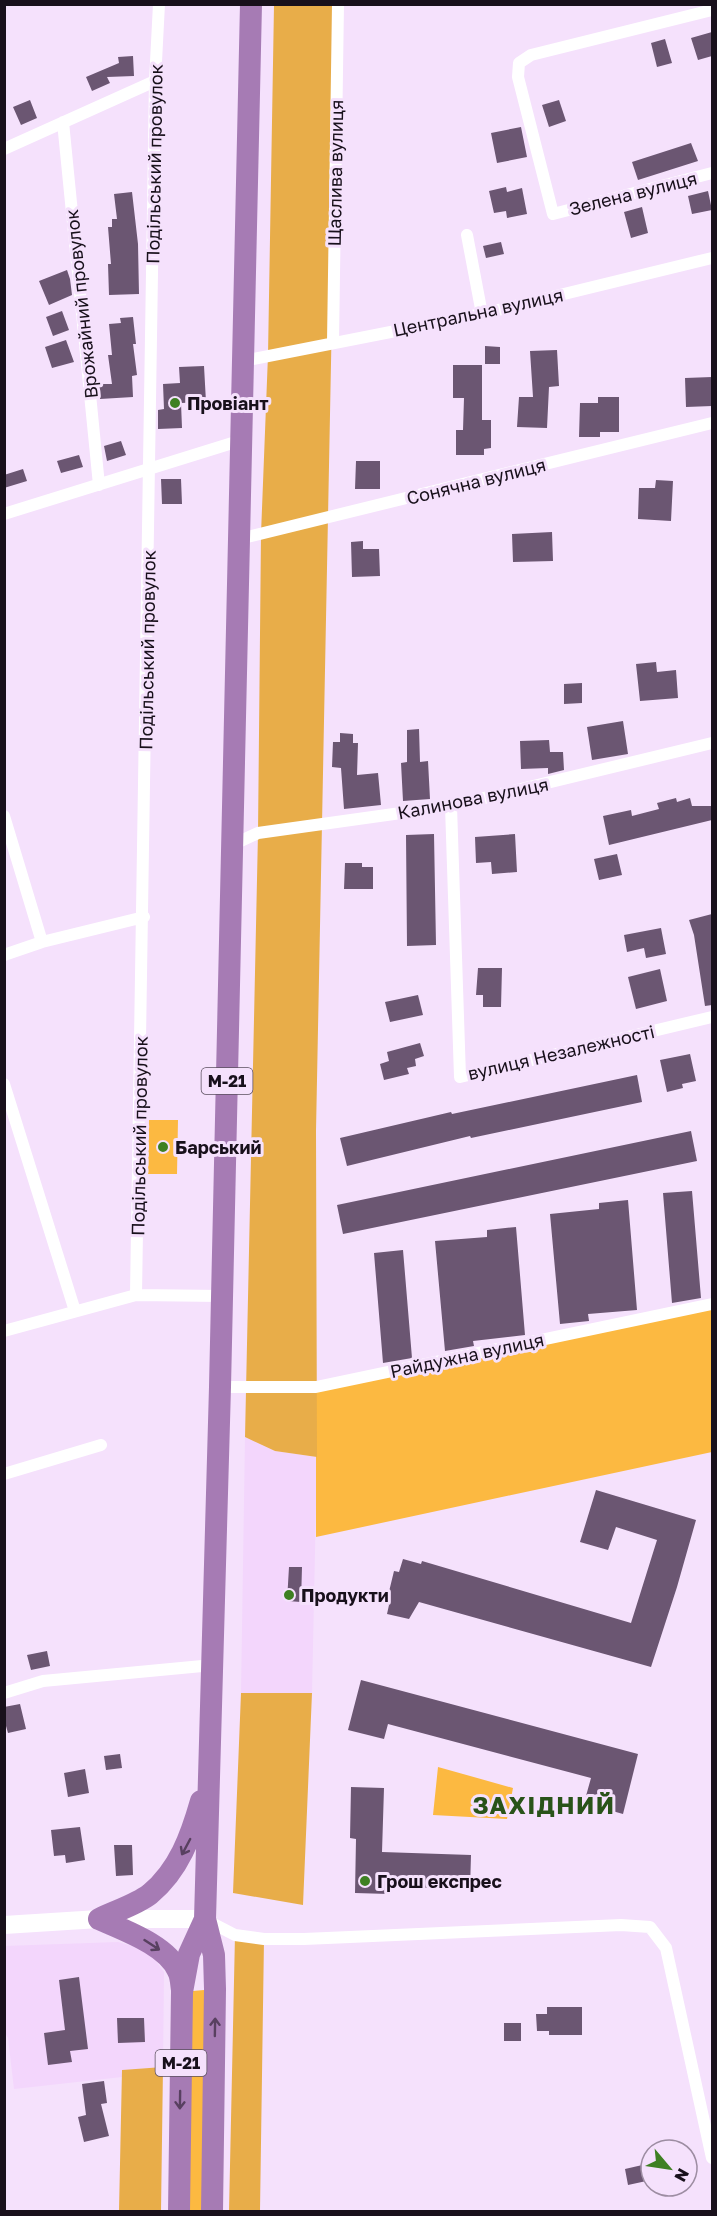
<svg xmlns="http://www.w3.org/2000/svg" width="717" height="2216" font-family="'Golos Text',sans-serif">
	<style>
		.built { fill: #f3d6fc }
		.green { fill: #fcb941 }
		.forest { fill: #e8ad49 }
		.building { fill: #6b5672 }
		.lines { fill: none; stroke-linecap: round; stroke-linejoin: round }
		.street { stroke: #fff; stroke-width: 12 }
		.secondary { stroke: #fff; stroke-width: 18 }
		.highway { stroke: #a67bb4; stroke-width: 22 }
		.oneway { stroke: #584060 }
		.poi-dot { fill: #3e8022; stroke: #f5e1fc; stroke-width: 2 }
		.labels { text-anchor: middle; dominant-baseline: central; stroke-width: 6; stroke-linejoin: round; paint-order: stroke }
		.shield { fill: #f5e1fc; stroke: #5a4f5e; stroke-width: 1.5 }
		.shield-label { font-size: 16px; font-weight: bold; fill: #18101b }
		.street-label { font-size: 18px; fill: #18101b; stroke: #f5e1fc }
		.poi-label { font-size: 18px; font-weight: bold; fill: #18101b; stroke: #f5e1fc; text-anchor: start }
		.district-label { font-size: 24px; font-weight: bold; letter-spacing: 1.5px; fill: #295319; stroke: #f5e1fc }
	</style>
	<rect width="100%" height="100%" fill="#f5e1fc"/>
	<path class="built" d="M245 1437 275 1451 317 1457 312 1693H241Z
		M118 1942 139 1948 152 1956 164 1972 163 2067 122 2070V2077L14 2089 8 2038 5 2033 4 1946Z"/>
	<path class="green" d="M149 1120H178L177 1174H148Z
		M712 1304V1452L316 1537V1387Z
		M438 1767 513 1788 507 1819 433 1815Z
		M215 1989 212 2211 179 2212 182 1992Z"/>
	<path class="forest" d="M274 5H338L316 1131 317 1457 275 1451 245 1437 258 833 261 534 268 355Z
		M241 1693H312L303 1905 233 1893Z
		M235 1935 264 1939 260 2211 229 2212Z
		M163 2067 161 2211H119L122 2070Z"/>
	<path class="building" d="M712 32V56L698 60 691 38Z
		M665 39 672 63 657 67 651 43Z
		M133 56 134 76 107 77 110 83 92 91 86 77 119 63 118 57Z
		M30 100 37 118 21 125 13 107Z
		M559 100 566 121 549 127 542 105Z
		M521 127 527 157 497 163 491 133Z
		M691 143 698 161 638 180 632 162Z
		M506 187 507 192 522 188 527 214 507 218 506 211 494 213 489 191Z
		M708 191 712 210 692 214 688 196Z
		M132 192 138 244 139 294 109 295 108 264H111L108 227H112V219H117L114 194Z
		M642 207 648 233 631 238 624 212Z
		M501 242 504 254 486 258 483 246Z
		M67 270 70 279 72 295 49 305 39 281Z
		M62 311 69 330 53 336 46 317Z
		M133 317 136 344H133L137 375 132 376 133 397 100 399 99 384H112L108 355H112L109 324 121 323 120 318Z
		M66 340 74 362 52 368 45 347Z
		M485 346 500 347V364H485Z
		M557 350 559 386 549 387 547 428 517 427 519 397H533L530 351Z
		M453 365H482V420H491V448L484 449V455H456V430H463L464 398H453Z
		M204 366 206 402 181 403 182 428 158 429V410L164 409 163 384 180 383 179 367Z
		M712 377V406L686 407 685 378Z
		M598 397H619V432H600V437H579L580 403H598Z
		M121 441 126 455 107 461 104 446Z
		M79 455 83 467 61 473 57 461Z
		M356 461H380V489H355Z
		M23 469 27 481 4 488V475Z
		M161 479H181L182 504H162Z
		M656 480 673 481 671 521 638 519 639 488H655Z
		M552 532 553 561 513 562 512 534Z
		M363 541V549H379L380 576 352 577 351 542Z
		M656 662 657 672 676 670 678 698 640 701 636 664Z
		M582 683V703L564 704V684Z
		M623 721 628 754 592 760 587 727Z
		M419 729 420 762 428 761 430 799 403 801 401 763 407 762V730Z
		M340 733 353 734V743H358L357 775 378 773 381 805 344 809 341 768 332 767 333 742H340Z
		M549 740 550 752H563L564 770 548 774V768L521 769 520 741Z
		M676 798 677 802 690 798 692 806H712V820L609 845 603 816 631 810 632 816 659 809 657 803Z
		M434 834 436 945 407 946 406 835Z
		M515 834 517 872 492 874 491 862 476 863 475 837Z
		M617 854 622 875 599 880 594 859Z
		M345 863H362V867H373V889H344Z
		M712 914V1005L705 1006 694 935 689 920Z
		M661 928 666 954 646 958 644 948 627 952 624 935Z
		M478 968H502L501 1007H483V995H476Z
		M660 969 667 1001 636 1009 628 977Z
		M418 995 423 1015 390 1022 385 1002Z
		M420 1043 424 1056 415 1059 416 1066 407 1068 409 1074 384 1080 380 1064 389 1061 387 1052Z
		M690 1054 696 1081 682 1084 683 1088 667 1092 660 1060Z
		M637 1075 642 1102 471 1138 470 1136 347 1166 340 1138 451 1112 452 1114Z
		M691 1131 697 1161 343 1234 337 1205Z
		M692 1191 701 1298 672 1303 663 1193Z
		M628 1200 637 1310 588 1314 589 1321 560 1324 550 1214 599 1209V1203Z
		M516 1227 525 1335 473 1341 474 1346 445 1351 435 1241 487 1237V1230Z
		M403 1250 412 1358 383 1363 374 1253Z
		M596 1490 696 1520 677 1587 651 1667 419 1602 409 1619 387 1614 389 1605 386 1604 394 1571 399 1572 403 1559 421 1564 422 1561 631 1623 657 1540 616 1527 608 1550 580 1542Z
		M289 1567H302L301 1602 287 1601Z
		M47 1651 50 1666 31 1670 27 1655Z
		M361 1680 638 1754 623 1814 584 1803 591 1778 388 1724 384 1739 348 1730Z
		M20 1704 26 1729 8 1733 6 1726 4 1727V1707Z
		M120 1754 122 1768 106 1770 104 1756Z
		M85 1769 89 1793 68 1797 64 1773Z
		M351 1787 384 1788 382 1852 471 1855 470 1889 390 1887 389 1894 355 1893 356 1839 350 1838Z
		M80 1827 85 1860 66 1863 65 1855 54 1856 51 1830Z
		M114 1845H132L133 1875 116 1876Z
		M79 1977 88 2049 70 2051 72 2062 48 2065 44 2033 65 2030 59 1980Z
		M547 2007H582V2035H549V2031H537L536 2014H547Z
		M117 2018H144L145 2042 118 2043Z
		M504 2023H521V2041H504Z
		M104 2081 107 2103 101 2104 109 2136 84 2142 78 2117 86 2115 82 2084Z
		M651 2163V2180L628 2185 625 2169Z"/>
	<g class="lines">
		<path class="street" d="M712 10 531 55 519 63 518 77 553 214 712 173
			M63 122 99 485
			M4 149 155 81
			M467 235 482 314
			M333 342 338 4
			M243 361 482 314 712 258
			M4 514 242 440
			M239 539 712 423
			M451 806 460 1077 712 1017
			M4 816 42 942
			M232 845 258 833 451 806 712 743
			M4 955 42 942 144 917
			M4 1084 75 1311
			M136 1295 155 81 159 4
			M4 1331 136 1295 222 1296
			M220 1387H316L712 1304
			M4 1474 101 1445
			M4 1693 43 1681 213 1665
			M206 1920 235 1935 264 1939H304L621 1925 650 1927 666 1948 712 2158"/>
		<path class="secondary" d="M4 1925 99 1919H205"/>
		<path class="highway" d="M99 1919C115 1911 136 1905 150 1894 179 1870 191 1836 201 1801
			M99 1919C123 1930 167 1945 178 1971 181 1976 181 1984 182 1990
			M179 2212 182 1992 189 1954 205 1919
			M212 2212 215 1989 214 1955 205 1919 220 1387 251 4"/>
	</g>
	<defs><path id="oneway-shaft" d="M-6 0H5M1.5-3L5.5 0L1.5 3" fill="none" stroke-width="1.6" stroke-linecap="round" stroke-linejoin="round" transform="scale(1.5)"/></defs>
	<g class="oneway">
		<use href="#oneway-shaft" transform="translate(186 1847) rotate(118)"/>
		<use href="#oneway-shaft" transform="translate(152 1945) rotate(33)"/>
		<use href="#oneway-shaft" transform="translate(215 2027) rotate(-89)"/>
		<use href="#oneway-shaft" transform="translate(180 2100) rotate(91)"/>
	</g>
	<g class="poi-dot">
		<circle cx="175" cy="403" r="6"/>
		<circle cx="163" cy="1147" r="6"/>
		<circle cx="289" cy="1595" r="6"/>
		<circle cx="365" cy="1881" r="6"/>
	</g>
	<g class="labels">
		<g class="shield">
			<rect x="201.5" y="1068" width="51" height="26" rx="4.5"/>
			<rect x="155.5" y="2050" width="51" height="26" rx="4.5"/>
		</g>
		<g class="shield-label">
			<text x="227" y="1081">М-21</text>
			<text x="181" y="2063">М-21</text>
		</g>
		<g class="street-label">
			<text transform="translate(154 164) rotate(-89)">Подільський провулок</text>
			<text transform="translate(335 173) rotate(-89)">Щаслива вулиця</text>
			<text transform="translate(633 193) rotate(-14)">Зелена вулиця</text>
			<text transform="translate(81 304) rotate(-96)">Врожайний провулок</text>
			<text transform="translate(478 312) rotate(-12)">Центральна вулиця</text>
			<text transform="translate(476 481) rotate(-14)">Сонячна вулиця</text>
			<text transform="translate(147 650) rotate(-89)">Подільський провулок</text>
			<text transform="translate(473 798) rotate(-11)">Калинова вулиця</text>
			<text transform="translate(561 1052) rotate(-13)">вулиця Незалежності</text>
			<text transform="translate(139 1136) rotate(-89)">Подільський провулок</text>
			<text transform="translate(467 1355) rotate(-12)">Райдужна вулиця</text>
		</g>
		<g class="poi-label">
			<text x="187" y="403">Провіант</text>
			<text x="175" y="1147">Барський</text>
			<text x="301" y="1595">Продукти</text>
			<text x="377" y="1881">Грош експрес</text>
		</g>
		<g class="district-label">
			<text x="544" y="1804">ЗАХІДНИЙ</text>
		</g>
	</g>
	<rect width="717" height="2216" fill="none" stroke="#18101b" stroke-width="12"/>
	<g transform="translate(669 2168) rotate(119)"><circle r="28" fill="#f5e1fc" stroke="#9d8da2" stroke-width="1.5"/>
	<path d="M0-4.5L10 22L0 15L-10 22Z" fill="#3e8022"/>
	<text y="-9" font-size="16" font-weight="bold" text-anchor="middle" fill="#18101b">N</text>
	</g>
</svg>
